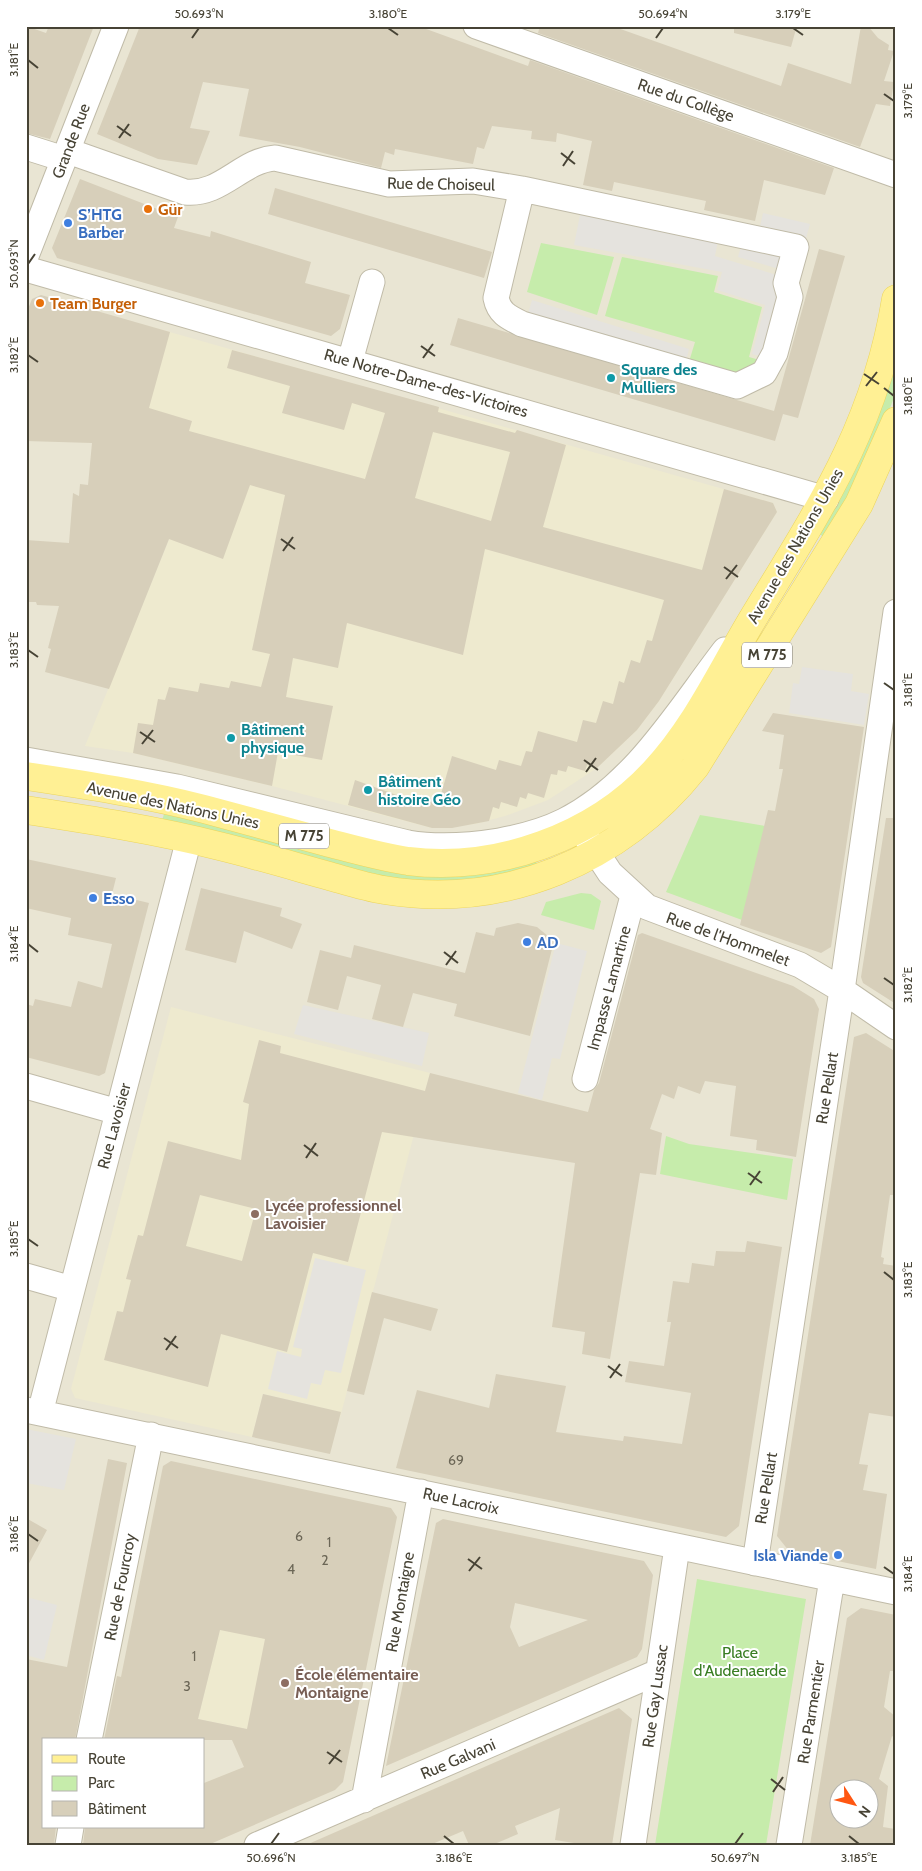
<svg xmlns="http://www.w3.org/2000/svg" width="922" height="1871" font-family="Cabin,sans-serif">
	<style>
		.residential { fill: #e9e5d3; fill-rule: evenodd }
		.education { fill: #eeeacf }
		.green { fill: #c6ecab }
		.parking { fill: #e5e3de }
		.building { fill: #d7cfba; fill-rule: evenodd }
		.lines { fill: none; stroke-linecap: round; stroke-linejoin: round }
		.minor-casing { stroke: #c0bba8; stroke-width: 27 }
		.major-casing { stroke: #ecd55c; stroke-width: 29 }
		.minor { stroke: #fff; stroke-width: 25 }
		.major { stroke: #fff094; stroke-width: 28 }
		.ticks { fill: none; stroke: #474335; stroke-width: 2 }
		.food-dot { fill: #e8710a; stroke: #fff; stroke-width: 2 }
		.shop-dot { fill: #3f7fe0; stroke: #fff; stroke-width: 2 }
		.culture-dot { fill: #0f9aa8; stroke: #fff; stroke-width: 2 }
		.education-dot { fill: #8d6e63; stroke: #fff; stroke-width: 2 }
		.labels { text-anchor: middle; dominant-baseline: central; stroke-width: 4; stroke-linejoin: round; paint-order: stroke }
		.number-label { font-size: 14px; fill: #6b6656 }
		.shield { fill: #fff; stroke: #7e7b72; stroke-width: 1 }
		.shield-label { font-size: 15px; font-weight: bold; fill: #474335 }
		.street-label { font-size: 16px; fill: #474335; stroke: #fff }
		.food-label { font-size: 16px; font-weight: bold; fill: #c56008; stroke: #fff; text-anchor: start }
		.shop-label { font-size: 16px; font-weight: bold; fill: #366cbe; stroke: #fff; text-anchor: start }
		.culture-label { font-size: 16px; font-weight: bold; fill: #0d838f; stroke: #fff; text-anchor: start }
		.education-label { font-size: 16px; font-weight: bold; fill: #785e54; stroke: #fff; text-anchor: start }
		.park-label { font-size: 16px; fill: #397e23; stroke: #fff }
		.neatline { fill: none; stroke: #474335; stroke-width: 2 }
		.ticks-label { font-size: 12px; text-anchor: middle; fill: #474335 }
	</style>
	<rect width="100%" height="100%" fill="#f4f2e6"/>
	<path class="residential" d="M26 26H896V1845H26ZM44 1740H204V1827H44ZM840 1788H870V1818H840Z"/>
	<path class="education" d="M145 325 773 503 777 512 659 701 637 730 597 768 548 800 505 816 475 824 432 828 272 786 133 753 85 746 197 471 125 394Z
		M171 1007 430 1073 340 1418 315 1412 316 1406 263 1394 252 1437 75 1398 71 1389Z
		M223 1617 370 1647 349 1750 198 1719Z"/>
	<path class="green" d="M541 243 614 257 597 315 527 292Z
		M622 257 718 276 714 292 762 307 749 357 763 361 741 377 688 365 695 342 605 316Z
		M896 348V392L880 435 828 539 817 533Z
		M164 814 200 822 535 859 538 866 485 880 395 881 161 824Z
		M700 815 765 826 742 920 666 892Z
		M581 893 591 894 601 901 594 930 541 915 546 902Z
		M666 1136 689 1144 793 1159 787 1200 660 1174Z
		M697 1579 806 1599 766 1845H655Z"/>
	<path class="parking" d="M763 213 810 224 796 274 738 257 746 229 759 231Z
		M580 215 718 241 715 256 800 282 779 361 752 354 765 305 717 290 722 272 574 245Z
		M532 300 689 349 685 365 527 317Z
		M802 667 853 674 851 691 869 694 864 725 789 713 793 683 799 684Z
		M556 943 587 951 560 1059 552 1058 542 1100 518 1093Z
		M303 1005 429 1033 422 1066 294 1034Z
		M315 1258 366 1270 341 1373 325 1370 321 1385 311 1383 307 1399 268 1389 277 1351 301 1357 302 1349 293 1347Z
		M26 1429 76 1439 64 1490 26 1483Z
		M26 1597 57 1605 44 1660 26 1655Z"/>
	<path class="building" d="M26 26 46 33 49 26H94L50 139 26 133Z
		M140 26H418L528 66 530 60 834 168 825 195 764 180 755 221 704 210 706 201 614 182 612 191 583 185 592 141 557 133 556 142 531 139 532 131 492 126 484 149 477 147 473 164 395 149 394 155 385 152 381 168 300 147 239 136 249 89 203 82 190 128 210 131 197 165 158 159 97 134Z
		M540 26H612L781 86 788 63 851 84 861 26H868L878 38 889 45 888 50 894 51 884 81 894 82 890 106 876 104 860 147 538 33Z
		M734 26H785L796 29 791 47 734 33Z
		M80 179 178 217 174 228 210 237 211 231 311 262 305 283 350 295 340 329 331 336 57 258 52 248Z
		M275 188 492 252 484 278 268 214Z
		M819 249 845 256 798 418 783 414 775 441 450 345 458 318 774 411Z
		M41 295 170 332 149 408 192 421 189 431 365 479 385 413 352 403 344 430 282 413 290 386 227 368 232 350 439 407 438 412 515 433 517 430 566 445 543 527 702 570 724 489 773 503 777 512 659 701 637 730 597 768 587 765 585 771 568 766 566 772 558 770 557 775 551 774 544 798 528 793 526 799 520 797 517 807 501 802 499 809 493 807 489 821 452 828H432L348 805 355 780 427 806 430 798 439 801 452 756 496 770 499 760 521 766 526 751 532 752 538 731 577 742 583 720 596 723 603 701 613 704 619 681 624 683 631 660 640 663 647 640 652 641 664 600 485 549 463 655 347 623 338 668 293 658 286 697 333 706 322 760 278 752 272 786 133 753 138 723 153 725 158 699 165 700 169 687 198 692 200 683 229 688 231 681 261 687 270 654 252 650 285 495 250 485 223 559 169 539 109 689 45 672 51 649 48 648 59 606 37 605 36 602H26V540L69 543 73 493 79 496 80 484 88 485 92 443 26 441V314L32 299ZM433 432 510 452 491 521 415 498Z
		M773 713 864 727 831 947 821 953 740 925 768 810 775 811 783 769H779L784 735 762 731Z
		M886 818H896V1004L863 983 861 977Z
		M26 859 116 878 112 894 149 903 105 1073 99 1076 26 1057V1004L33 1006 35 999 71 1007 78 981 102 988 112 944 68 935 71 918 26 908Z
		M201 888 282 908 280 916 302 924 292 949 244 931 236 963 185 950Z
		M518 923 537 927 554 941 530 1036 454 1016 457 1004 413 993 403 1027 372 1019 381 985 347 976 338 1010 307 1002 320 950 351 958 354 945 465 973 476 932 494 936 496 928Z
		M642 933 793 986 814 999 819 1009 796 1157 756 1150 757 1140 730 1136 736 1086 705 1081 700 1094 678 1086 674 1099 662 1094 650 1129 662 1133 656 1175 640 1173 610 1359 582 1354 585 1332 552 1327 575 1163 382 1132 348 1262 313 1253 287 1352 221 1334 208 1387 104 1360 117 1311 123 1312 131 1280 126 1279 138 1235 143 1236 168 1141 241 1160 249 1104 243 1102 259 1040 281 1046 280 1053 425 1091 430 1073 588 1112 594 1090 599 1083 638 935ZM200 1195 256 1209 242 1261 186 1246Z
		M866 1033 896 1052V1195H890L881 1257 884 1258 883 1264 896 1266V1417L869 1413 859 1464 868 1465 863 1490 887 1494 876 1569 789 1551 777 1536 854 1037Z
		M747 1241 782 1247 739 1526 726 1537 396 1468 417 1390 489 1408 496 1374 566 1386 556 1432 623 1441 624 1436 682 1444 691 1393 625 1382 629 1361 664 1366 671 1322H667L673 1281 689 1283 692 1263 714 1266 716 1251 745 1252Z
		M372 1292 438 1309 431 1331 384 1318 364 1395 347 1391Z
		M263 1394 341 1412 330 1454 252 1437Z
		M108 1459 127 1463 75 1740H44V1827H56L54 1845H26V1659L67 1667Z
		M171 1461 391 1508 397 1517 343 1782 335 1790 208 1845H83L85 1827H204V1783L244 1767 232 1740H104L117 1676 121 1677 163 1466ZM220 1630 265 1639 247 1729 198 1719Z
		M26 1518 47 1530 26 1569Z
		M443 1519 644 1561 653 1575 642 1649 637 1657 386 1766 436 1523ZM515 1603 588 1620 519 1647 510 1627Z
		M861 1608 896 1615V1671H890L884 1707 896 1717V1739L892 1736 879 1779 888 1786 883 1827 895 1829 893 1845H810L847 1618ZM840 1788H870V1818H840Z
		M619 1708 632 1719 612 1845H573L574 1843 555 1840 560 1808 515 1826 518 1834 492 1845H469L463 1831 430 1845H306Z"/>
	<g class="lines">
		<g class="minor-casing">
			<path id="minor" d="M476 26 896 175
				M26 147 64 159
				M68 151 185 192C221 196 242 160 275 158L389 184 473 181 522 189 796 247 786 283 790 297 775 353 764 373 737 386 522 324C508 317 499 313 496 298L522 189
				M26 256 116 26
				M26 269 826 499
				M350 361 372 282
				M26 760 177 787 408 843C438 848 468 846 499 841 521 837 544 831 564 821 635 785 678 711 725 650
				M562 823H570L581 829 610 873 647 907 800 965 842 990 896 1027
				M585 1079 633 896
				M26 1086 118 1112
				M26 1276 72 1289
				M26 1410 896 1592
				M40 1413 189 839
				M755 1563 842 990 896 612
				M89 1740 151 1435
				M364 1800 421 1492
				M68 1845 71 1827
				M257 1845 658 1672
				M633 1845 677 1547
				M789 1845 832 1579"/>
		</g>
		<g class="major-casing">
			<path id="major" d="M26 776C86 785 146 794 204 809 245 820 285 831 326 842 353 849 381 857 408 861 497 872 594 837 654 772 696 727 721 672 752 620 818 511 875 428 896 299
				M26 810C91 820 156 830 219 846 256 855 293 866 329 876 347 881 365 887 384 890 504 910 620 861 695 767L859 504 896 421"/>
		</g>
		<use href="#minor" class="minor"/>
		<use href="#major" class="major"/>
	</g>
	<path class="ticks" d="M388 28 398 35M793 28 803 35M192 38 199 28M656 38 663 28M28 60 38 68M884 94 894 101M117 126 131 136M119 138 129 124M561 153 575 164M563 166 573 151M28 264 35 254M421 346 435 356M28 355 38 362M423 358 433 344M864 374 879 384M866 386 877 372M884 388 894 396M281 539 295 549M283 551 293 537M724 567 738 577M726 579 737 565M28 650 38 657M884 683 894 690M140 732 155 742M142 744 153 730M584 760 598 770M586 772 596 758M28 944 38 952M444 952 458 963M446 965 456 951M884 978 894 985M304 1145 318 1156M306 1158 316 1143M748 1173 762 1183M750 1185 760 1171M28 1239 38 1246M884 1272 894 1280M164 1338 178 1348M166 1350 176 1336M608 1366 622 1376M610 1378 620 1364M28 1534 38 1541M468 1559 482 1569M884 1567 894 1574M469 1571 480 1557M327 1752 342 1762M329 1764 340 1750M771 1779 785 1790M773 1792 783 1777M444 1836 454 1844M849 1836 859 1844M271 1844 279 1833M735 1844 743 1833"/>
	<g class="food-dot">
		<circle cx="148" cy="209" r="5"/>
		<circle cx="40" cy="303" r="5"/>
	</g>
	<g class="shop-dot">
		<circle cx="68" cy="223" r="5"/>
		<circle cx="93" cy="898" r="5"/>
		<circle cx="527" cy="942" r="5"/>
		<circle cx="838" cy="1555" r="5"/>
	</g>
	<g class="culture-dot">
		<circle cx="611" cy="378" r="5"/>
		<circle cx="231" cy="738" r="5"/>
		<circle cx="368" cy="790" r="5"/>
	</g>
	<g class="education-dot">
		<circle cx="255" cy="1214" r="5"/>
		<circle cx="285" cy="1683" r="5"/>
	</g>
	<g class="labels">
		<g class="number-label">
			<text x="456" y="1460">69</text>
			<text x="299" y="1536">6</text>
			<text x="329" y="1542">1</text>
			<text x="325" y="1560">2</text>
			<text x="291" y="1569">4</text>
			<text x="194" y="1656">1</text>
			<text x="187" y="1686">3</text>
		</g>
		<g class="shield">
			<rect x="742" y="642.5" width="50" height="25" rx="4"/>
			<rect x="279" y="823.5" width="50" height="25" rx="4"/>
		</g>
		<g class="shield-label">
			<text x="767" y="655">M 775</text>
			<text x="304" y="836">M 775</text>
		</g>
		<g class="street-label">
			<text transform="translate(686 100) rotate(19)">Rue du Collège</text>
			<text transform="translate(71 141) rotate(-69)">Grande Rue</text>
			<text transform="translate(441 184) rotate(1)">Rue de Choiseul</text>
			<text transform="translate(426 383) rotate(16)">Rue Notre-Dame-des-Victoires</text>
			<text transform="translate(795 546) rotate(-60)">Avenue des Nations Unies</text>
			<text transform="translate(173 805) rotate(12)">Avenue des Nations Unies</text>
			<text transform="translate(728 939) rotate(20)">Rue de l'Hommelet</text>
			<text transform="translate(609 988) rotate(-75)">Impasse Lamartine</text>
			<text transform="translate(827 1088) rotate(-81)">Rue Pellart</text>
			<text transform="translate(114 1126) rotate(-75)">Rue Lavoisier</text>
			<text transform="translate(766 1488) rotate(-81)">Rue Pellart</text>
			<text transform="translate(461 1501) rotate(12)">Rue Lacroix</text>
			<text transform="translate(120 1587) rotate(-79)">Rue de Fourcroy</text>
			<text transform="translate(400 1602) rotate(-80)">Rue Montaigne</text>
			<text transform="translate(655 1696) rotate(-82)">Rue Gay Lussac</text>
			<text transform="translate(811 1712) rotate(-81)">Rue Parmentier</text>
			<text transform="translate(458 1759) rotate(-23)">Rue Galvani</text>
		</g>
		<g class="food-label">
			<text x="158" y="209">Gür</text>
			<text x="50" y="303">Team Burger</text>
		</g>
		<g class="shop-label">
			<text x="78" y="214">S’HTG<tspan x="78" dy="18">Barber</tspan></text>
			<text x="103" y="898">Esso</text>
			<text x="537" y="942">AD</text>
			<text x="828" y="1555" text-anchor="end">Isla Viande</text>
		</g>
		<g class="culture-label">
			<text x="621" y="369">Square des<tspan x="621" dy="18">Mulliers</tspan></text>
			<text x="241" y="729">Bâtiment<tspan x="241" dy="18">physique</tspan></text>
			<text x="378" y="781">Bâtiment<tspan x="378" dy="18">histoire Géo</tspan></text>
		</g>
		<g class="education-label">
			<text x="265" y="1205">Lycée professionnel<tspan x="265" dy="18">Lavoisier</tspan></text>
			<text x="295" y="1674">École élémentaire<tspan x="295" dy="18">Montaigne</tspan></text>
		</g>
		<g class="park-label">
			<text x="740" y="1652">Place<tspan x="740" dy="18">d'Audenaerde</tspan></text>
		</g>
	</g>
	<rect width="922" height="1871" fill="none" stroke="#ffffff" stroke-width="55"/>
	<rect x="42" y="1738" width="162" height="90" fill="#ffffff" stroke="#b5b4ae"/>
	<rect x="52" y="1755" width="25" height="8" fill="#fff094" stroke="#b5b4ae"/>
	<text x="88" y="1764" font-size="15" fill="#474335">Route</text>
	<rect x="52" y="1776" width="25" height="15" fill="#c6ecab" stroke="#b5b4ae"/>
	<text x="88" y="1788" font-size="15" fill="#474335">Parc</text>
	<rect x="52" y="1801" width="25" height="15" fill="#d7cfba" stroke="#b5b4ae"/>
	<text x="88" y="1814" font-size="15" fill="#474335">Bâtiment</text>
	<g transform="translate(854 1804) rotate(126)"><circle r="24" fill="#ffffff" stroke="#b5b4ae"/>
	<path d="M0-4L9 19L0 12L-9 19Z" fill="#ff5712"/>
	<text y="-8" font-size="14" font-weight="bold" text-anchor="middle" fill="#474335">N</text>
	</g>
	<rect x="28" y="28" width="866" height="1816" class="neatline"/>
	<g class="ticks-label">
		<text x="199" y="18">50.693°N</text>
		<text x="388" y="18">3.180°E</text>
		<text x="663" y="18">50.694°N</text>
		<text x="793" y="18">3.179°E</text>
		<text transform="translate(14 60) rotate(-90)" y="4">3.181°E</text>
		<text transform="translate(908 101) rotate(-90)" y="4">3.179°E</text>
		<text transform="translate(14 264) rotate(-90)" y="4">50.693°N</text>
		<text transform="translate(14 355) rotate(-90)" y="4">3.182°E</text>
		<text transform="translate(908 396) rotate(-90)" y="4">3.180°E</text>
		<text transform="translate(14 650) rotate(-90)" y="4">3.183°E</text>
		<text transform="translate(908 690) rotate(-90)" y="4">3.181°E</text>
		<text transform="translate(14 944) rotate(-90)" y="4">3.184°E</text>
		<text transform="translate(908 985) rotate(-90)" y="4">3.182°E</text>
		<text transform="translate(14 1239) rotate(-90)" y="4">3.185°E</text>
		<text transform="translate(908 1280) rotate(-90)" y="4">3.183°E</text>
		<text transform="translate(14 1534) rotate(-90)" y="4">3.186°E</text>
		<text transform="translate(908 1574) rotate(-90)" y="4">3.184°E</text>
		<text x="271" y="1862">50.696°N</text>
		<text x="454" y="1862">3.186°E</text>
		<text x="735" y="1862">50.697°N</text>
		<text x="859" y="1862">3.185°E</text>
	</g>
</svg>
